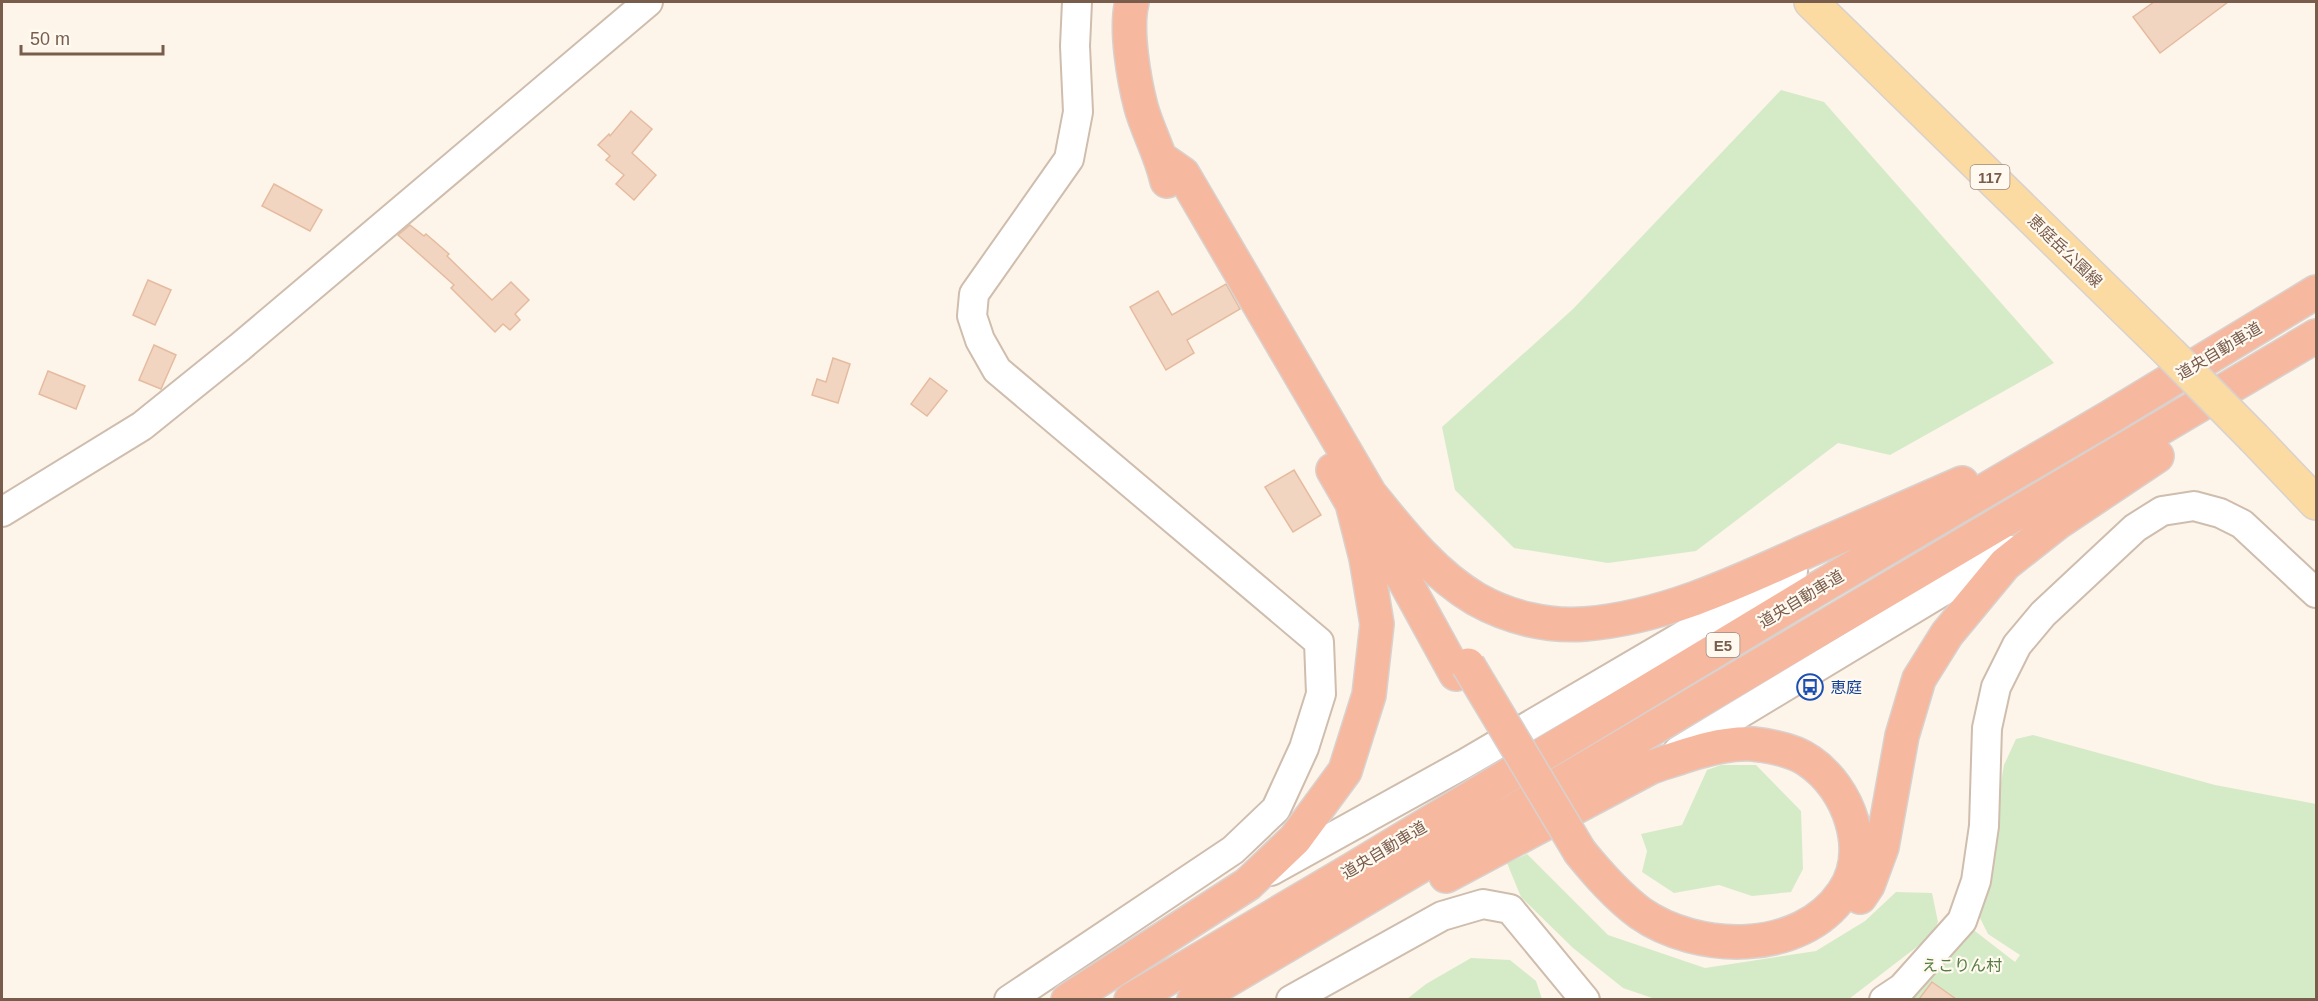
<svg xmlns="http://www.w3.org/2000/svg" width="2318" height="1001" font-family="Helvetica,'Noto Sans JP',sans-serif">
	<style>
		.green { fill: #d5ebc7 }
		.building { fill: #f2d5c0; stroke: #e5bba0; stroke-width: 1.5 }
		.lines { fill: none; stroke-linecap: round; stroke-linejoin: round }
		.minor-casing { stroke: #cfbdae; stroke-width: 32 }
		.major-casing { stroke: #d9d1cd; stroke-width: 36 }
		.highway-casing { stroke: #d9d1cd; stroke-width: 36 }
		.minor { stroke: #fff; stroke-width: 28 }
		.major { stroke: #fbdba2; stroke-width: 33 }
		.highway { stroke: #f7b8a0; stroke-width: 33 }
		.major-bridge-casing { stroke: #d9d1cd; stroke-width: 36; stroke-linecap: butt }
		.highway-bridge-casing { stroke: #d9d1cd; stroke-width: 36; stroke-linecap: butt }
		.major-bridge { stroke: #fbdba2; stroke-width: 33 }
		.highway-bridge { stroke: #f7b8a0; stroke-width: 33 }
		.labels { text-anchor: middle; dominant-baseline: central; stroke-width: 4.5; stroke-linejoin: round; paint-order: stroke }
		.shield { fill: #fff9f0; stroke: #a08b7d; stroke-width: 1.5 }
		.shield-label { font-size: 15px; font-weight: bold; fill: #785c4c }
		.street-label { font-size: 16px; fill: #785c4c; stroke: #fff9f0 }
		.transit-label { font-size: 16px; fill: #164399; stroke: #fff9f0; text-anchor: start }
		.park-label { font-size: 16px; fill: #547e43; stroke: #fff9f0 }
	</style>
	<rect width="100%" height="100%" fill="#fdf5e9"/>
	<path class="green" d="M1781 90 1824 102 2054 363 1890 455 1838 443 1696 551 1608 563 1514 548 1455 490 1442 427 1573 309Z
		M2033 735 2215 785 2316 804V999L1866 1000 1962 921 2015 962 2020 955 1988 934 1978 914 2004 765 2016 739Z
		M1721 765H1756L1801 811 1803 869 1791 892 1752 896 1719 885 1674 893 1642 872 1647 851 1641 834 1682 825 1707 770Z
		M1527 854 1608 935 1705 968 1816 951 1865 921 1896 892 1932 893 1938 922 1931 936 1849 999H1655L1623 988 1573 948 1521 897 1507 863Z
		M1471 958 1510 960 1536 981 1542 999H1407L1426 984Z"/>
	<path class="building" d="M2154 2H2228L2160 53 2133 17Z
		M631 111 652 129 632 153 656 175 634 200 616 184 624 175 606 160 610 156 598 145 609 134 610 136Z
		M274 184 322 210 310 231 262 206Z
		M410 225 424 236 426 234 449 254 447 256 492 300 511 282 529 300 515 314 520 320 510 330 503 324 495 332 451 288 454 285 398 235Z
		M148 280 171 290 155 325 133 315Z
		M1226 284 1240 309 1187 340 1194 353 1166 370 1130 307 1158 291 1172 315Z
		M154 345 176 355 161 389 139 380Z
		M833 358 850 364 838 403 812 395 817 379 826 382Z
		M48 371 85 386 76 409 39 394Z
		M930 378 947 391 927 416 911 404Z
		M1294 470 1321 515 1293 532 1265 487Z
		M1932 982 1956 999H1919Z"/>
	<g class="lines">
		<g class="minor-casing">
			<path id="minor" d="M2 512 142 426 240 347 648 2
				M1678 751 2011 550
				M1271 871 1464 764 1793 571
				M1009 1000 1233 850 1276 809 1304 748 1321 694 1319 642 997 370 980 340 972 316 974 294 1069 159 1078 112 1075 46 1077 2
				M1291 1000 1442 916 1483 904 1510 909 1585 1000
				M1884 1000 1902 988 1962 921 1976 881 1984 826 1987 728 1996 687 2017 645 2043 614 2135 528 2162 511 2194 506 2220 513 2242 524 2316 593"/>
		</g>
		<g class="major-casing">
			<path id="major" d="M1811 2 2170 353
				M2254 438 2316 503"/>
		</g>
		<g class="highway-casing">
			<path id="highway" d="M1132 2C1125 29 1134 80 1141 107 1148 132 1161 154 1167 181
				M1163 160 1183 174 1370 494C1400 531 1433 574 1476 599 1508 617 1547 627 1585 624 1660 618 1732 585 1800 554 1854 530 1908 507 1962 483
				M1367 519 1406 583 1456 674
				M1446 876 1651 767C1682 757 1719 742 1753 744 1771 746 1794 750 1809 761 1849 788 1872 851 1843 893 1800 956 1697 953 1640 913 1617 896 1598 874 1580 852
				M1860 897 1868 885 1882 847 1902 736 1919 679 1947 634 2005 564 2057 523 2157 456
				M1068 1000 1248 884 1295 839 1345 771 1369 695 1377 624 1366 558 1352 503 1333 470
				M1131 1000 1353 869 1817 589 2110 417 2316 292
				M1194 1000 2316 336"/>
		</g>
		<use href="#minor" class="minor"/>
		<use href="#major" class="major"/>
		<use href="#highway" class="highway"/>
		<g class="major-bridge-casing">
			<path id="major-bridge" d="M2170 353 2254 438"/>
		</g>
		<g class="highway-bridge-casing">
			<path id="highway-bridge" d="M1468 665 1580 852"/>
		</g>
		<use href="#major-bridge" class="major-bridge"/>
		<use href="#highway-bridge" class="highway-bridge"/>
	</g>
	<defs>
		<g id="bus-ring" transform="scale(1.35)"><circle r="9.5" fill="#fff9f0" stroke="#1a4fb4" stroke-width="1.5"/><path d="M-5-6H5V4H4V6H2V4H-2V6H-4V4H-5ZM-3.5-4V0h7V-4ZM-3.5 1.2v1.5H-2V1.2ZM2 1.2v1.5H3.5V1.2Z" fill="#1a4fb4"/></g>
	</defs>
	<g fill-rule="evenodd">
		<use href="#bus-ring" x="1810" y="687"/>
	</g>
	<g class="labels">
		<g class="shield">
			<rect x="1970.5" y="165" width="39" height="24" rx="4.5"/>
			<rect x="1706.5" y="633" width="33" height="24" rx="4.5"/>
		</g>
		<g class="shield-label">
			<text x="1990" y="177">117</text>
			<text x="1723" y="645">E5</text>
		</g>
		<g class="street-label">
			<text transform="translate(2065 251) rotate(44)">恵庭岳公園線</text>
			<text transform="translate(2219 351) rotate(-31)">道央自動車道</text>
			<text transform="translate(1801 599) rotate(-31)">道央自動車道</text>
			<text transform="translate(1384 850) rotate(-31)">道央自動車道</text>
		</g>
		<g class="transit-label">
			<text x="1830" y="687">恵庭</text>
		</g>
		<g class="park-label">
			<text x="1962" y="965">えこりん村</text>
		</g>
	</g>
	<rect width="2318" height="1001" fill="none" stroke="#785c4c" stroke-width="6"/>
	<path d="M21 45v9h142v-9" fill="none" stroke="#785c4c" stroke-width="3"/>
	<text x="30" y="45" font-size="18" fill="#785c4c" stroke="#fff9f0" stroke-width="4.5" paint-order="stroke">50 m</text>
</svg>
